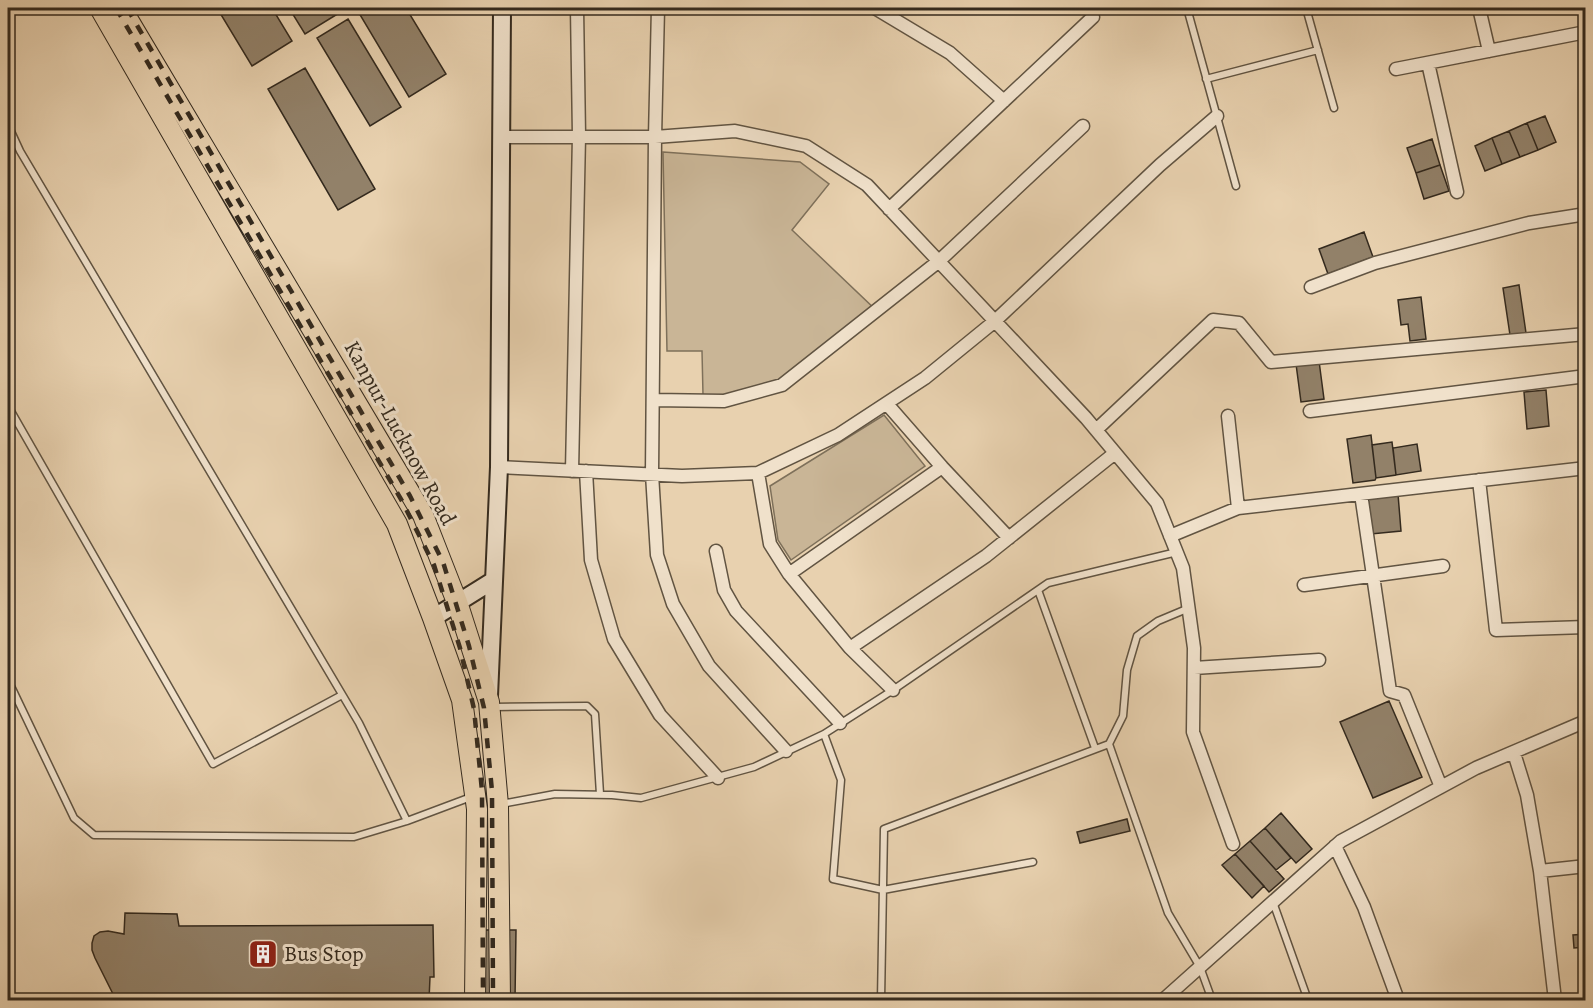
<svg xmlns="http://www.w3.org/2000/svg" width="1593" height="1008" font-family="Alegreya,serif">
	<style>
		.green { fill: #c9b596; stroke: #7e705a; stroke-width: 1.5 }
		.building { fill: #928169; stroke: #342a1e; stroke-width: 1.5 }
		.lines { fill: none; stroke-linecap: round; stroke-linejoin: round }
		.service-casing { stroke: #615442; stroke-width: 9 }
		.minor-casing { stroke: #615442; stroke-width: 15 }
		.secondary-casing { stroke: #342a1e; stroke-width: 20 }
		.primary-casing { stroke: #342a1e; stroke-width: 22 }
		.service { stroke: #f0e1cb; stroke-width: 6 }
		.minor { stroke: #f0e1cb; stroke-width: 12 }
		.secondary { stroke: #f0e1cb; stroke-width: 16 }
		.primary { stroke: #e8d1af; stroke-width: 20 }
		.rail { stroke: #342a1e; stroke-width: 4.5; stroke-dasharray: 10 10; stroke-linecap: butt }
		.labels { text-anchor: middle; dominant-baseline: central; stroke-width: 6; stroke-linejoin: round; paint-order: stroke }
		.street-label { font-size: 22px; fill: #342a1e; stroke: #f0e1cb }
		.poi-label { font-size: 22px; fill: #342a1e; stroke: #f0e1cb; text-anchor: start }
	</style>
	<rect width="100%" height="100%" fill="#e8d1af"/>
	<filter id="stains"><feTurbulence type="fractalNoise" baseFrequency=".00333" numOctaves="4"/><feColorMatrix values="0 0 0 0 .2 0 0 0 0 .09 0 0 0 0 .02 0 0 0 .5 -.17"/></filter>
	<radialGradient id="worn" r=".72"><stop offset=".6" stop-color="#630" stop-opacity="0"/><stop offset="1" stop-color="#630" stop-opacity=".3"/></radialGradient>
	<path class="green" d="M663 152 800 162 829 184 792 230 879 313 804 370 756 394 703 395 702 351H667Z
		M884 415 925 466 791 560 778 540 770 486Z"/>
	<path class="building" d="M217 8H272L292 41 252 66Z
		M289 8H342L344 10 305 34Z
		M356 8H406L446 74 409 97Z
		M348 19 401 107 370 126 317 38Z
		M305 68 375 189 338 210 268 89Z
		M1545 116 1556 142 1538 150 1527 123Z
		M1527 123 1538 150 1520 157 1509 131Z
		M1509 131 1520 157 1502 164 1492 138Z
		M1492 138 1502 164 1485 171 1475 146Z
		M1432 139 1440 165 1416 173 1407 148Z
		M1440 165 1449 191 1424 199 1416 173Z
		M1364 232 1373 257 1328 274 1319 249Z
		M1519 285 1526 333 1510 335 1503 288Z
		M1421 297 1426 339 1410 341 1408 324 1401 325 1398 300Z
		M1319 361 1324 399 1301 402 1296 364Z
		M1546 390 1549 426 1527 429 1524 392Z
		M1371 435 1376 478 1375 480 1353 483 1347 439Z
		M1392 442 1396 475 1376 478 1372 445Z
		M1417 444 1421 471 1396 475 1393 448Z
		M1398 494 1401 531 1371 534 1368 496Z
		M1389 701 1422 777 1373 798 1340 722Z
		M1281 813 1312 849 1296 863 1265 828Z
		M1127 819 1130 831 1080 843 1077 832Z
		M1265 828 1291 858 1276 870 1250 841Z
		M1250 841 1284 879 1269 892 1235 854Z
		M1235 854 1264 886 1252 898 1222 865Z
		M125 913 177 914 179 926 433 925 434 977H430L429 1000H116L95 958 92 950V943L94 936 100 932 108 931 124 934Z
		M468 930H516L515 1000H468Z
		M1586 934V947L1574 948 1573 935Z"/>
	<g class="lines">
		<g class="service-casing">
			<path id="service" d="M1187 8 1236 186
				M1306 8 1334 108
				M1206 79 1318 50
				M8 125 20 151 359 723 407 821
				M8 406 213 764 342 695
				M1038 590 1095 748
				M1189 608 1158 621 1137 636 1127 670 1123 716 1109 744 1168 913 1200 967 1212 1000
				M8 680 74 818 94 835 354 837 407 821 471 797
				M493 707 587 706 595 714 600 794
				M824 734 841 780 833 879 883 890 1033 862
				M501 804 555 794 612 795 641 798 754 767 824 734 893 690 1048 583 1177 552
				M1273 902 1308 1000
				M881 1000 884 829 1109 744"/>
		</g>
		<g class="minor-casing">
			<path id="minor" d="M658 8 655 137 652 474 657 555 673 604 709 666 786 751
				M875 8 950 53 1004 101
				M1479 8 1489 51
				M1428 63 1457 192
				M1396 69 1586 32
				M501 137H655L735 131 806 146 867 185 1086 418 1157 503 1183 568 1194 648 1193 732 1233 844
				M889 209 1093 17
				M1311 287 1375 263 1529 223 1586 214
				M653 400 724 401 782 385 939 261 1083 126
				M887 404 942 467 1009 538
				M1310 411 1586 376
				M1228 416 1238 508
				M1096 430 1213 320 1239 323 1271 362 1586 334
				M499 467 682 476 758 473 838 435 925 378 995 321 1160 165 1217 116
				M572 471 579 136 577 8
				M586 471 591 560 614 639 660 715 718 778
				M758 473 770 544 789 574 850 648 893 690
				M1479 480 1496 630 1586 627
				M1361 494 1390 691 1404 695 1441 787
				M1170 536 1238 508 1586 468
				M716 551 724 590 736 611 840 723
				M789 574 942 467
				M1304 585 1443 566
				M850 648 986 556 1115 453
				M1194 668 1319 660
				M1514 753 1527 795 1540 871 1555 1000
				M1335 846 1364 907 1398 1000
				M1540 871 1586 866
				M1163 1000 1341 841 1476 768 1586 721"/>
		</g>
		<g class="secondary-casing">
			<path id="secondary" d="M433 618 494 580
				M489 696 499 467 502 8"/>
		</g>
		<g class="primary-casing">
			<path id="primary" d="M100 8 397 524 433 618 462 700 477 809 475 1000
				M121 8 423 515 457 602 489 702 498 805 500 1000"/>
		</g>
		<use href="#service" class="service"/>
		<use href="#minor" class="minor"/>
		<use href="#secondary" class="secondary"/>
		<use href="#primary" class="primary"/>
		<path class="rail" d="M116 8 402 501 434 565 460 648 474 709 482 791 483 1000
			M127 8 410 496 443 562 469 646 484 708 492 791 493 1000"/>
	</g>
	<defs>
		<g id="building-square" transform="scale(1.5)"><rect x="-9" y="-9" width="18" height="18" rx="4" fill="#8f2418" stroke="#f0e1cb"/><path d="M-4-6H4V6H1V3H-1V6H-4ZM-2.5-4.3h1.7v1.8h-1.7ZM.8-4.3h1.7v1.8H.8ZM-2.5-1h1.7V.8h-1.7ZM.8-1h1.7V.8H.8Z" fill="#fff"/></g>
	</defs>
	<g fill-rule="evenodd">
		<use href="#building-square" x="263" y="954"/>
	</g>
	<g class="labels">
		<g class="street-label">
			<text transform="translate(400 433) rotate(61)">Kanpur-Lucknow Road</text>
		</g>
		<g class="poi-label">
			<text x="284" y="954">Bus Stop</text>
		</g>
	</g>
	<rect width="1593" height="1008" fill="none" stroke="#e8d1af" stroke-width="30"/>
	<rect x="9" y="9" width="1575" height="990" fill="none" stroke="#342a1e" stroke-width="3"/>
	<rect x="15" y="15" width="1563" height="978" fill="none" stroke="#342a1e" stroke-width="1.5"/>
	<rect width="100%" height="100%" filter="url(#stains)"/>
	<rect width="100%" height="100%" fill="url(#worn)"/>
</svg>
